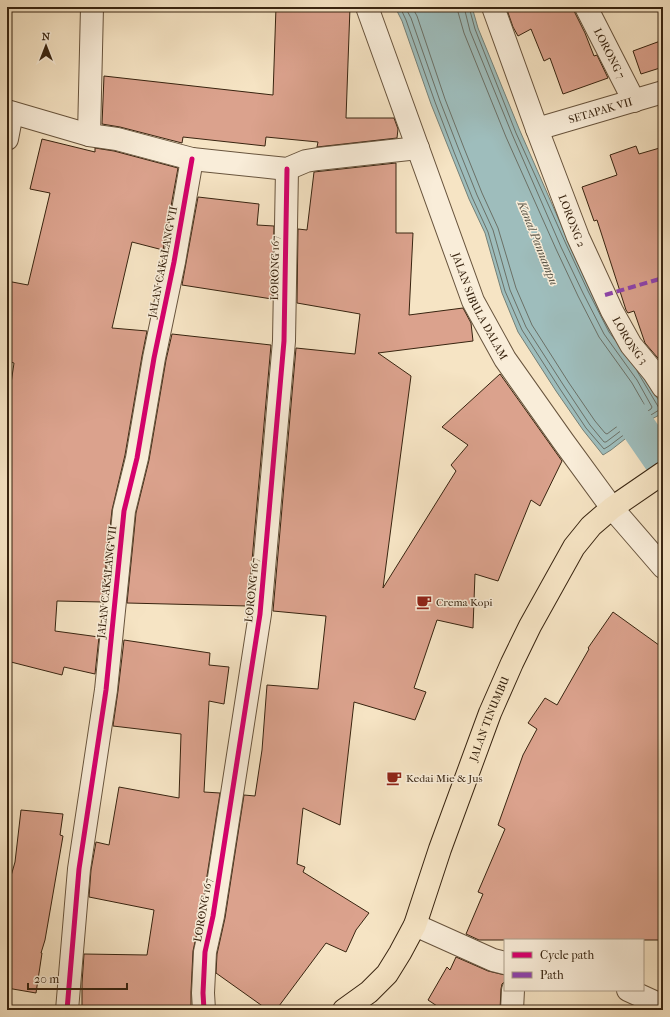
<svg xmlns="http://www.w3.org/2000/svg" width="670" height="1017" font-family="'IM FELL French Canon',serif">
	<style>
		.water { fill: #9ebdbc; stroke: #758077 }
		.lines { fill: none; stroke-linecap: round; stroke-linejoin: round }
		.shore { stroke: #6b7066; stroke-width: 1 }
		.canal { stroke: #9ebdbc; stroke-width: 35 }
		.building { fill: #dba28d; stroke: #382410 }
		.minor-casing { stroke: #68543d; stroke-width: 24 }
		.major-casing { stroke: #382410; stroke-width: 24 }
		.minor { stroke: #f9edd9; stroke-width: 22 }
		.major { stroke: #f6e4c4; stroke-width: 22 }
		.quiet { stroke: #8e44ad; stroke-width: 4; stroke-dasharray: 8 4; stroke-linecap: butt }
		.cycleway-casing { stroke: #f9edd9; stroke-width: 8 }
		.cycleway { stroke: #d6006c; stroke-width: 5 }
		.labels { text-anchor: middle; dominant-baseline: central; stroke-width: 3; stroke-linejoin: round; paint-order: stroke }
		.street-label { font-size: 11px; fill: #382410; stroke: #f9edd9 }
		.poi-label { font-size: 11px; fill: #382410; stroke: #f9edd9; text-anchor: start }
		.water-label { font-size: 12px; font-style: italic; fill: #575244; stroke: #f9edd9 }
	</style>
	<rect width="100%" height="100%" fill="#f6e4c4"/>
	<filter id="stains"><feTurbulence type="fractalNoise" baseFrequency=".005" numOctaves="4"/><feColorMatrix values="0 0 0 0 .2 0 0 0 0 .09 0 0 0 0 .02 0 0 0 .5 -.17"/></filter>
	<radialGradient id="worn" r=".72"><stop offset=".6" stop-color="#630" stop-opacity="0"/><stop offset="1" stop-color="#630" stop-opacity=".3"/></radialGradient>
	<path class="water" d="M395 7H472L478 28 520 131 569 243 663 408V413L648 421 611 450 603 455 583 430 556 391 518 332 502 293 485 233 469 199 431 104 402 21Z"/>
	<g class="lines">
		<path class="shore" d="M400 7 406 20 435 102 454 152 472 197 488 232 505 291 522 330 560 389 586 428 604 449 609 446 646 418 659 410V408L637 371
			M405 7 411 18 440 101 459 150 477 195 493 230 510 290 526 327 564 386 590 425 604 442H606L643 414 651 409 652 407 637 380 604 334 583 293 561 247 512 134 470 31 464 7
			M412 7 417 16 445 99 464 148 482 193 498 228 516 288 532 325 569 383 595 421 605 433 607 434 643 407 644 404 632 383 599 337 578 296 556 249 506 137 464 33 458 12 457 7
			M469 7 475 29 516 133 566 244 588 291 609 332 615 340"/>
		<path class="canal" d="M612 389 663 463"/>
	</g>
	<path class="building" d="M276 7H350L346 118H394L398 129 397 138 317 147 318 142 266 137 265 146 183 137 182 143 120 127 102 124 104 76 273 95Z
		M506 7H573L575 13 585 33 594 56 597 55 608 78 563 94 550 58 544 61 531 29 518 36 513 27Z
		M663 40V67L641 74 633 51Z
		M42 139 95 152V148L114 151 178 168 163 250 132 242 112 328 147 331 142 356 125 455 112 510 102 602 57 601 55 631 99 637 95 674 64 667 62 675 7 661V411L14 363 7 361V281L28 285 50 193 30 189Z
		M636 146 639 154 663 147V364L645 343 634 311 628 313 626 310 597 220 594 221 582 187 617 175 610 155Z
		M396 163V233H413L409 315 463 308 471 323 473 341 378 353 411 376 383 588 456 471 451 465 468 445 442 427 500 374 562 461 540 506 531 500 498 581 475 574 473 628 437 620 414 688 426 692 415 720 354 702 340 825 303 808 297 864 305 867 303 872 369 913 356 930 346 952 326 943 276 1010H268L216 973 217 954 225 918 244 795 255 796 262 750 267 685 318 689 326 616 273 611 296 348 355 354 360 314 297 303 298 229 307 230 314 172Z
		M198 197 259 204 257 225 274 226 272 299 182 285Z
		M172 334 271 345 248 606 127 603 136 513 149 460 166 360Z
		M613 612 663 648V940H479L466 934 483 894 478 892 505 829 498 825 523 755 537 729 528 723 545 698 557 705 589 649 588 648Z
		M124 640 210 653 209 665 229 667 224 704 209 701 204 792 220 793 201 914 193 951 191 992V1010H82V983L84 954 147 955 154 910 89 897 91 870 96 842 109 845 119 787 179 798 181 734 113 726 118 691Z
		M21 810 63 814 60 835 63 836 45 940 41 953H42L36 993 7 988V890L15 862Z
		M456 957 488 971 505 975V981L502 984 501 989 500 1010H443L428 1000 447 967 450 970Z"/>
	<g class="lines">
		<g class="minor-casing">
			<g id="minor">
				<path id="s1" d="M367 7 473 301 505 359 563 441 612 508 663 567"/>
				<path id="s2" d="M493 7 537 129 578 237 612 311 631 345 654 373 663 387"/>
				<path id="s3" d="M586 7 634 101"/>
				<path d="M7 111 89 135 117 139 192 159 287 169 306 161 318 159 418 148"/>
				<path id="s4" d="M537 129 663 92"/>
				<path d="M89 135 92 7"/>
				<path d="M7 139 12 113"/>
				<path d="M415 925 493 960 505 963"/>
				<path d="M628 990 663 1006"/>
				<path d="M67 1010 79 869 106 690 124 511 137 458 154 358 174 262 192 159"/>
				<path d="M204 1010 203 993 205 952 213 916 260 614 284 341 287 169"/>
				<path d="M512 1010 513 990"/>
			</g>
		</g>
		<g class="major-casing">
			<g id="major">
				<path id="s5" d="M344 1010 369 992 387 974 400 953 415 925 440 849 490 713 512 663 530 626 574 547 591 526 612 508 663 473"/>
			</g>
		</g>
		<use href="#minor" class="minor"/>
		<use href="#major" class="major"/>
		<path class="quiet" d="M605 295 663 278"/>
		<g class="cycleway-casing">
			<path id="cycleway" d="M67 1010 79 869 106 690 124 511 137 458 154 358 174 262 192 159
				M204 1010 203 993 205 952 213 916 260 614 284 341 287 169"/>
		</g>
		<use href="#cycleway" class="cycleway"/>
	</g>
	<defs>
		<g id="cafe-bare" transform="scale(1.2)"><path d="M-5.5-4.5H6V0H3Q3 3.5 0 3.5H-2.5Q-5.5 3.5-5.5 0ZM3-3.2v2h1.7v-2ZM-6 4.5H4V6H-6Z" fill="#8f2418" stroke="#f9edd9" stroke-width="2.5" paint-order="stroke"/></g>
	</defs>
	<g fill-rule="evenodd">
		<use href="#cafe-bare" x="424" y="602"/>
		<use href="#cafe-bare" x="394" y="778"/>
	</g>
	<g class="labels">
		<g class="street-label">
			<text stroke="none"><textPath href="#s3" startOffset="52">LORONG 7</textPath></text>
			<text stroke="none"><textPath href="#s4" startOffset="66">SETAPAK VII</textPath></text>
			<text stroke="none"><textPath href="#s2" startOffset="228">LORONG 2</textPath></text>
			<text transform="translate(163 262) rotate(-79)">JALAN CAKALANG VII</text>
			<text transform="translate(275 268) rotate(-89)">LORONG 167</text>
			<text stroke="none"><textPath href="#s1" startOffset="320">JALAN SIBULA DALAM</textPath></text>
			<text stroke="none"><textPath href="#s2" startOffset="361">LORONG 3</textPath></text>
			<text transform="translate(107 582) rotate(-84)">JALAN CAKALANG VII</text>
			<text transform="translate(252 590) rotate(-84)">LORONG 167</text>
			<text stroke="none"><textPath href="#s5" startOffset="332">JALAN TINUMBU</textPath></text>
			<text transform="translate(203 910) rotate(-80)">LORONG 167</text>
		</g>
		<g class="poi-label">
			<text x="436" y="602">Crema Kopi</text>
			<text x="406" y="778">Kedai Mie &amp; Jus</text>
		</g>
		<g class="water-label">
			<text transform="translate(538 243) rotate(68)">Kanal Pannampu</text>
		</g>
	</g>
	<rect width="670" height="1017" fill="none" stroke="#f6e4c4" stroke-width="24"/>
	<rect x="8" y="8" width="654" height="1001" fill="none" stroke="#382410" stroke-width="2"/>
	<rect x="12" y="12" width="646" height="993" fill="none" stroke="#382410"/>
	<rect x="504" y="939" width="140" height="52" fill="#f9edd9" stroke="#ac9d89"/>
	<rect x="512" y="952" width="20" height="6" fill="#d6006c" stroke="#ac9d89"/>
	<text x="540" y="959" font-size="12" fill="#382410">Cycle path</text>
	<rect x="512" y="972" width="20" height="6" fill="#8e44ad" stroke="#ac9d89"/>
	<text x="540" y="979" font-size="12" fill="#382410">Path</text>
	<g transform="translate(46 46)" stroke="#f9edd9" stroke-width="3" paint-order="stroke">
	<path d="M0-3L7 15L0 10L-7 15Z" fill="#382410"/>
	<text y="-6" font-size="11" font-weight="bold" text-anchor="middle" fill="#382410">N</text>
	</g>
	<path d="M28 983v6h99v-6" fill="none" stroke="#382410" stroke-width="2"/>
	<text x="34" y="983" font-size="12" fill="#382410" stroke="#f9edd9" stroke-width="3" paint-order="stroke">20 m</text>
	<rect width="100%" height="100%" filter="url(#stains)"/>
	<rect width="100%" height="100%" fill="url(#worn)"/>
</svg>
